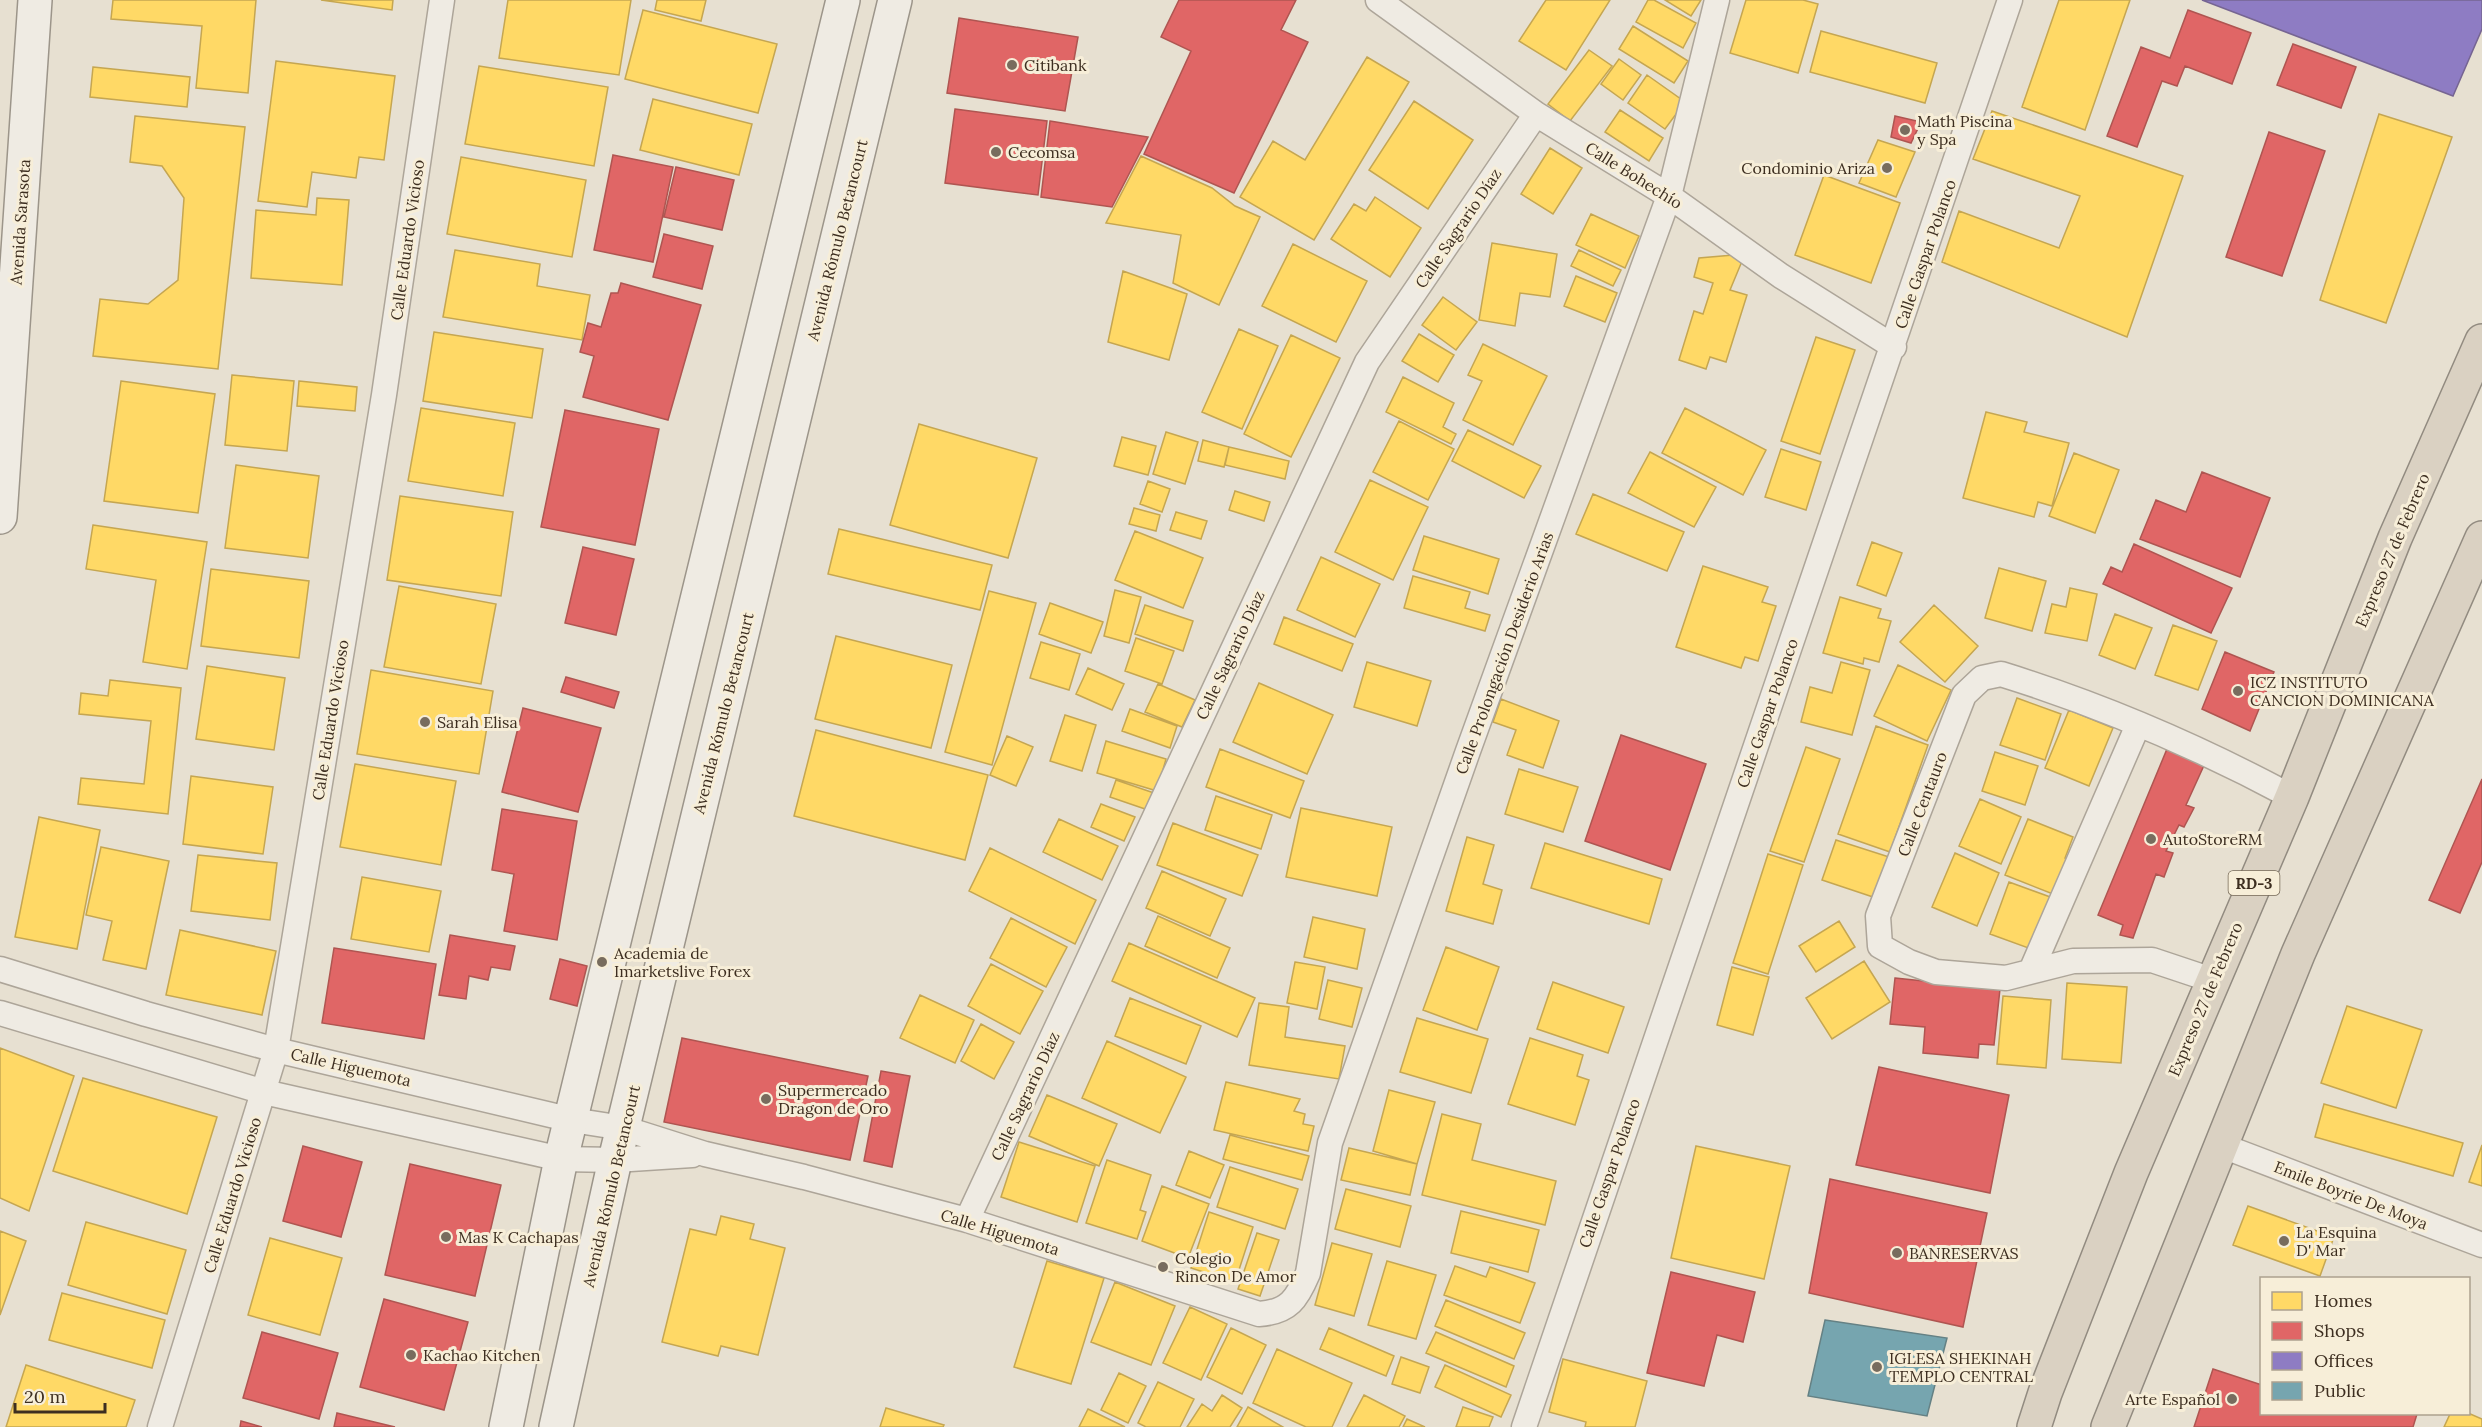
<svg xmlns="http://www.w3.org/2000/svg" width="2482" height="1427" font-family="Lora,serif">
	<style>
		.homes { fill: #ffd966; stroke: #c5a651; stroke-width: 1.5 }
		.shops { fill: #e06666; stroke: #af5551; stroke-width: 1.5 }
		.offices { fill: #8e7cc3; stroke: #766592; stroke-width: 1.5 }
		.public { fill: #76a5af; stroke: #658184; stroke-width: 1.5 }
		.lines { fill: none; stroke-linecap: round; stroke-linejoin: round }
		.minor-casing { stroke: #ada599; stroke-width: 27 }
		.secondary-casing { stroke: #9c958a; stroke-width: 36 }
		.motorway-casing { stroke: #928b80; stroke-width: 36 }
		.minor { stroke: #efebe3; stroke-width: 24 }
		.secondary { stroke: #efebe3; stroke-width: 33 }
		.motorway { stroke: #dad1c2; stroke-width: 33 }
		.poi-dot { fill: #786c5e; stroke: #f7eed8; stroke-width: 2 }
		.labels { text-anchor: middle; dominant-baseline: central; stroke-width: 6; stroke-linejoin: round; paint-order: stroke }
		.shield { fill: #f7eed8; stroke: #756857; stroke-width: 1.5 }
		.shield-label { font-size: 15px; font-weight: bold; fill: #3d2e20 }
		.poi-label { font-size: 16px; fill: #3d2e20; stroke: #f7eed8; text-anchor: start }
		.street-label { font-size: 16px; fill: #3d2e20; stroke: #f7eed8 }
	</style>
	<rect width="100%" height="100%" fill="#e7e0d1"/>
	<path class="homes" d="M113 0H256L248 93 196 88 202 26 111 19Z
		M321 0H393L392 10Z
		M508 0H631L619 75 499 58Z
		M657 0H706L701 21 655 10Z
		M1546 0H1610L1566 70 1519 41Z
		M1648 0H1654L1696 23 1683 48 1636 22Z
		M1665 0H1701L1691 16Z
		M1746 0H1803L1818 4 1798 73 1730 53Z
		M2059 0H2130L2085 130 2022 107Z
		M643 10 777 44 758 113 625 79Z
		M1633 26 1688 61 1674 83 1619 49Z
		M1821 31 1937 63 1925 103 1810 72Z
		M1589 50 1612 66 1570 121 1548 104Z
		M1367 57 1409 82 1314 240 1240 197 1273 141 1305 160Z
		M1619 59 1641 75 1623 100 1601 84Z
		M276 61 395 76 384 160 359 157 356 178 312 172 307 207 258 201Z
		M479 66 608 87 594 166 465 144Z
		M93 67 190 77 187 107 90 97Z
		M1647 75 1685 102 1665 129 1628 103Z
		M653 99 752 124 739 175 640 150Z
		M1414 101 1473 140 1428 209 1369 170Z
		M1620 110 1663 138 1649 161 1605 132Z
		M1992 111 2183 176 2127 337 1942 262 1959 211 2059 248 2080 196 1973 159Z
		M2379 114 2452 137 2386 323 2320 300Z
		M135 116 245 127 218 369 93 356 100 299 148 304 178 280 184 198 162 166 130 162Z
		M1878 140 1915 152 1896 197 1859 183Z
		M1550 148 1582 168 1553 214 1521 194Z
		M1141 156 1212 188 1235 206 1260 217 1219 305 1173 283 1181 235 1106 223Z
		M461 157 586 180 572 257 447 234Z
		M1824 175 1900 203 1871 283 1795 255Z
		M1375 197 1421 228 1390 277 1331 239 1354 204 1366 211Z
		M317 198 349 200 342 285 251 278 256 210 316 215Z
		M1591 214 1639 236 1625 268 1576 245Z
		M1492 243 1557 254 1550 297 1520 293 1515 326 1479 320Z
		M1293 244 1367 281 1336 342 1262 306Z
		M455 250 540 264 537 286 590 295 582 340 443 317Z
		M1579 250 1621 270 1613 286 1571 266Z
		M1745 254 1730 290 1747 295 1726 362 1710 357 1706 369 1679 360 1694 311 1703 314 1713 283 1694 277 1699 258Z
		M1123 271 1187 294 1169 360 1108 342Z
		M1576 276 1617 293 1605 322 1564 306Z
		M1443 297 1477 322 1456 350 1422 325Z
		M1239 329 1278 346 1242 429 1202 412Z
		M434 332 543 349 532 418 423 401Z
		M1419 334 1454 355 1438 382 1402 361Z
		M1291 335 1340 358 1291 457 1244 434Z
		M1816 337 1855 350 1820 454 1781 441Z
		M1483 344 1547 376 1513 445 1463 420 1482 381 1468 375Z
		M232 375 294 381 287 451 225 445Z
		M1403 377 1454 403 1443 427 1456 434 1451 444 1386 412Z
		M121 381 215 394 198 513 104 501Z
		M299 381 357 387 355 411 297 406Z
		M421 408 515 423 503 496 408 481Z
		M1685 408 1766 450 1743 495 1662 453Z
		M1986 412 2027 422 2024 432 2069 443 2052 506 2038 502 2034 517 1963 498Z
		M1399 421 1454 449 1428 500 1373 472Z
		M919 424 1037 458 1008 558 890 525Z
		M1468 430 1541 466 1524 498 1452 461Z
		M1166 432 1198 442 1185 484 1153 474Z
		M1122 437 1156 446 1148 475 1114 466Z
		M1203 440 1229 447 1224 467 1198 461Z
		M1229 447 1289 461 1285 479 1225 465Z
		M1781 449 1821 462 1806 510 1765 497Z
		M1650 452 1716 487 1694 527 1628 493Z
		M2074 453 2119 470 2095 533 2049 516Z
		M236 465 319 476 308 558 225 548Z
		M1370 480 1428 507 1393 580 1335 552Z
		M1148 481 1170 489 1162 512 1140 504Z
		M1235 491 1270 502 1264 521 1229 510Z
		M1593 494 1684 532 1667 571 1576 534Z
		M400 496 513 512 501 596 387 580Z
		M1134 508 1160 515 1156 531 1129 524Z
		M1176 512 1207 521 1201 539 1170 530Z
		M93 525 207 542 187 669 143 662 156 580 86 569Z
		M839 529 992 565 980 610 828 574Z
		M1135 531 1203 558 1183 608 1115 580Z
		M1424 536 1499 559 1488 594 1413 570Z
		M1872 542 1902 553 1886 596 1857 585Z
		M1321 557 1380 584 1355 637 1297 610Z
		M1703 566 1768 587 1762 602 1776 606 1758 661 1745 657 1741 668 1676 647Z
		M1999 568 2046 581 2032 631 1985 618Z
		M211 569 309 581 299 658 201 646Z
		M1413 576 1470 592 1465 608 1490 615 1485 631 1404 608Z
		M399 586 496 604 481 684 384 667Z
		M2070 588 2097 594 2087 641 2045 633 2052 604 2066 607Z
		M1115 590 1141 597 1129 643 1104 636Z
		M989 591 1036 603 992 765 945 752Z
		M1840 597 1881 609 1878 618 1891 621 1879 662 1864 658 1863 664 1823 653Z
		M1050 603 1103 622 1091 653 1039 634Z
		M1145 605 1193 621 1183 651 1135 634Z
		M1934 605 1978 646 1945 682 1900 642Z
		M2115 614 2152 628 2135 669 2099 655Z
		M1284 617 1353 644 1342 671 1274 644Z
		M2173 625 2217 641 2198 690 2155 675Z
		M836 636 952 665 931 748 815 719Z
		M1136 638 1174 651 1162 684 1125 671Z
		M1041 642 1080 654 1069 690 1030 678Z
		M1367 662 1431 681 1417 726 1354 707Z
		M1841 662 1870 670 1852 735 1801 722 1810 687 1832 693Z
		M1898 665 1951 690 1927 741 1874 716Z
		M207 666 285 678 274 750 196 739Z
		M1088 668 1124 684 1112 710 1076 694Z
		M371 670 493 691 479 774 357 754Z
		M110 680 181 688 168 814 78 804 81 778 144 784 151 721 79 714 81 693 108 696Z
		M1259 683 1333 715 1307 774 1233 742Z
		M1158 684 1195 700 1182 727 1145 712Z
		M2017 698 2061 714 2045 760 2000 745Z
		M1501 699 1559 721 1543 768 1507 755 1516 730 1493 722Z
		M1130 709 1177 726 1170 748 1122 731Z
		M2069 710 2113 728 2089 786 2045 768Z
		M1065 715 1096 725 1082 771 1050 761Z
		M1876 726 1928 745 1890 852 1838 834Z
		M816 730 988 775 965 860 794 816Z
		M1007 736 1033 747 1016 786 990 775Z
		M1106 741 1166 759 1157 791 1097 773Z
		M1806 747 1840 759 1804 862 1770 851Z
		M1220 749 1304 781 1290 818 1206 787Z
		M1995 752 2038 766 2025 805 1982 791Z
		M355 764 456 781 441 865 340 847Z
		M1519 769 1578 787 1563 832 1505 814Z
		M191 776 273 787 263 854 183 844Z
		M1116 780 1154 793 1148 810 1110 797Z
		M1216 796 1272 815 1261 849 1205 830Z
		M1980 799 2021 817 2001 864 1959 846Z
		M1101 804 1135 817 1124 841 1091 827Z
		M1301 808 1392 827 1377 896 1286 877Z
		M39 817 100 830 77 949 15 937Z
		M1059 819 1118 846 1102 880 1043 852Z
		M2028 819 2073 837 2065 858 2072 861 2058 896 2005 875Z
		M1173 823 1258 855 1242 896 1157 865Z
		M1467 837 1494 845 1483 884 1502 890 1493 924 1446 911Z
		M1836 840 1889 857 1876 898 1822 880Z
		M1545 843 1662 879 1649 924 1531 888Z
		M101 847 169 861 146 969 103 960 112 921 86 915Z
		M990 848 1096 900 1075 944 969 891Z
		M1955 853 1999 873 1977 926 1932 907Z
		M1768 854 1803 865 1768 974 1733 963Z
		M198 855 277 863 270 920 191 911Z
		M1162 871 1226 899 1210 936 1146 908Z
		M362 877 441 891 429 952 351 939Z
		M2009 882 2053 898 2034 950 1990 934Z
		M1158 916 1230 948 1217 978 1145 946Z
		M1313 917 1365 929 1357 969 1304 957Z
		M1011 918 1067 947 1046 987 990 958Z
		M1839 921 1855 947 1816 972 1799 946Z
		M180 930 276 951 262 1015 166 995Z
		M1129 943 1255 998 1237 1037 1112 981Z
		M1446 947 1499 967 1477 1030 1423 1010Z
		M1864 961 1890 1002 1832 1039 1806 998Z
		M1295 962 1325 967 1317 1009 1287 1003Z
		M991 964 1043 991 1020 1034 968 1006Z
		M1732 967 1769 977 1753 1035 1717 1025Z
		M1328 980 1362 988 1352 1027 1319 1019Z
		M1553 982 1624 1007 1608 1053 1537 1029Z
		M2067 983 2127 987 2121 1063 2062 1059Z
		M920 995 974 1020 955 1063 900 1038Z
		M2003 996 2051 1000 2046 1068 1997 1064Z
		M1130 998 1201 1026 1186 1064 1115 1036Z
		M1259 1003 1289 1007 1285 1037 1345 1046 1339 1079 1249 1065Z
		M2347 1006 2422 1030 2396 1108 2321 1083Z
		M1417 1018 1488 1039 1471 1093 1400 1072Z
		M981 1024 1014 1042 994 1079 961 1061Z
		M1530 1038 1583 1055 1577 1076 1589 1080 1575 1125 1508 1104Z
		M1107 1041 1186 1077 1160 1133 1082 1098Z
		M0 1048 74 1076 29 1211 0 1198Z
		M83 1078 217 1117 187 1214 53 1171Z
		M1226 1082 1300 1099 1294 1111 1305 1114 1303 1124 1314 1126 1308 1151 1214 1130Z
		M1389 1090 1435 1102 1417 1164 1373 1151Z
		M1047 1095 1117 1124 1099 1166 1029 1136Z
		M2324 1104 2463 1143 2453 1176 2315 1137Z
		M1442 1114 1481 1124 1472 1160 1556 1181 1545 1225 1422 1195Z
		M1230 1135 1309 1156 1302 1180 1223 1159Z
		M1019 1142 1095 1166 1077 1222 1001 1197Z
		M2482 1145V1186L2469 1182Z
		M1696 1146 1790 1166 1764 1279 1671 1258Z
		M1349 1148 1417 1164 1410 1195 1341 1180Z
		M1189 1151 1224 1165 1210 1198 1176 1185Z
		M1107 1160 1151 1175 1140 1210 1146 1212 1137 1239 1086 1223Z
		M1230 1167 1298 1189 1285 1229 1217 1207Z
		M1162 1186 1209 1204 1188 1258 1142 1241Z
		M1346 1189 1411 1206 1400 1247 1335 1229Z
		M2248 1206 2334 1237 2320 1276 2233 1245Z
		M1461 1211 1539 1230 1528 1272 1451 1253Z
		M1209 1212 1253 1227 1235 1282 1191 1268Z
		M721 1216 754 1224 750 1239 785 1248 758 1355 721 1346 718 1356 662 1342 690 1229 716 1235Z
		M86 1222 186 1250 167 1314 68 1285Z
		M0 1231 26 1241 0 1315Z
		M1257 1233 1279 1240 1260 1296 1238 1289Z
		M270 1238 342 1258 320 1335 248 1315Z
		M1332 1243 1372 1254 1354 1316 1315 1305Z
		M1047 1261 1104 1278 1071 1384 1014 1367Z
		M1387 1261 1436 1275 1416 1339 1368 1325Z
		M1455 1266 1486 1277 1490 1267 1535 1283 1520 1323 1444 1295Z
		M1115 1282 1175 1306 1151 1365 1091 1342Z
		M62 1293 165 1320 152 1368 49 1340Z
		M1446 1300 1525 1333 1514 1359 1435 1326Z
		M1190 1307 1227 1324 1201 1380 1163 1363Z
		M1231 1328 1266 1345 1242 1394 1207 1377Z
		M1329 1328 1394 1356 1386 1376 1320 1349Z
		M1436 1332 1514 1366 1506 1387 1426 1353Z
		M1277 1349 1352 1383 1332 1427H1306L1253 1403Z
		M1401 1357 1429 1367 1420 1393 1392 1384Z
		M1563 1359 1647 1381 1635 1427H1585L1586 1422 1549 1412Z
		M26 1365 135 1400 126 1427H6Z
		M1445 1365 1511 1395 1501 1417 1435 1387Z
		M1119 1373 1146 1386 1128 1423 1101 1410Z
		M1158 1382 1194 1399 1180 1427H1146L1138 1423Z
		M1222 1395 1242 1408 1230 1427H1187L1202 1404 1212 1411Z
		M1364 1395 1405 1416 1399 1427H1347Z
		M1248 1407 1283 1427H1237Z
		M1463 1407 1493 1417 1489 1427H1456Z
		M886 1408 944 1425 943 1427H880Z
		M1088 1409 1125 1427H1079Z
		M2468 1413 2482 1419V1427H2444L2450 1414Z
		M1407 1419 1425 1427H1403Z"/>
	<path class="shops" d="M1179 0H1296L1281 30 1308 42 1234 193 1144 154 1191 51 1161 37Z
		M2188 10 2251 33 2232 84 2185 66 2177 86 2162 81 2137 147 2107 136 2141 47 2170 58Z
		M959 18 1078 37 1065 111 947 93Z
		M2293 44 2356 67 2341 108 2277 85Z
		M955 109 1047 121 1038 195 945 183Z
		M1895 116 1921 122 1911 143 1891 137Z
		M1050 121 1148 137 1112 207 1041 197Z
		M2269 132 2325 151 2282 276 2226 257Z
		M613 155 673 167 653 262 594 250Z
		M676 167 734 180 722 230 664 217Z
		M664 234 713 246 702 289 653 277Z
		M621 283 701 305 668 420 583 397 594 356 580 352 588 323 601 327 611 293H618Z
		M565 410 659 429 635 545 541 527Z
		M2202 472 2270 498 2240 577 2140 539 2156 500 2186 512Z
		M2134 544 2232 588 2211 633 2103 584 2111 567 2122 572Z
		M583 547 634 559 616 635 565 623Z
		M2225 652 2274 672 2250 731 2202 709Z
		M566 677 619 692 614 708 561 692Z
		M523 708 601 728 578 812 502 792Z
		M1621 735 1706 764 1670 870 1585 841Z
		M2167 749 2206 761 2186 805 2194 808 2184 827 2179 825 2166 851 2173 853 2164 877 2156 874 2133 938 2120 935 2123 925 2098 915Z
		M2482 779V862L2460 913 2429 900Z
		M502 809 577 821 557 940 504 931 514 874 492 870Z
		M450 935 515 946 510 970 491 967 488 980 469 976 466 999 439 995Z
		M334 948 436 964 424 1039 322 1023Z
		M560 959 587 966 577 1006 550 999Z
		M1895 978 2000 989 1994 1045 1979 1044 1978 1058 1923 1053 1925 1027 1890 1024Z
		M682 1038 868 1076 850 1160 664 1122Z
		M1879 1067 2009 1095 1990 1193 1856 1165Z
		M881 1071 910 1076 892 1167 864 1161Z
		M303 1146 362 1162 341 1237 283 1221Z
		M410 1164 501 1185 475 1296 385 1275Z
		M1830 1179 1987 1213 1963 1327 1809 1293Z
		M1671 1272 1755 1292 1743 1342 1717 1335 1704 1386 1647 1373Z
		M384 1299 468 1322 444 1410 360 1387Z
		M262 1332 338 1353 319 1419 243 1398Z
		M2213 1369 2262 1385V1414H2417L2413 1427H2194Z
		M337 1413 395 1427H334Z
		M241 1421 262 1427H240Z"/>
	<path class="offices" d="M2202 0H2482V29L2453 96Z"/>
	<path class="public" d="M1825 1320 1947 1338 1927 1416 1808 1396Z"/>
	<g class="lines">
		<g class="minor-casing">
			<path id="minor" d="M1378 0 1536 114 1669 196 1781 276 1894 347
				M0 969 146 1014 276 1050 572 1120 623 1128 705 1154 804 1177 967 1220 1259 1314C1289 1312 1297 1299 1308 1273L1330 1143 1468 751 1669 196 1717 0
				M2031 971 2138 725
				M2212 980 2152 960 2073 961 2006 978 1936 972 1909 962 1880 946 1878 916 1964 695 1982 678 2001 674C2101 705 2199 747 2292 797
				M0 1013 264 1092 561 1159 615 1160 692 1155
				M2220 1145 2482 1245
				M967 1220 1367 362 1536 114
				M160 1427 276 1050 384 395 442 0
				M1524 1427 2010 0"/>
		</g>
		<g class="secondary-casing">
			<path id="secondary" d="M0 517 35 0
				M506 1427 561 1159 843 0
				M556 1427 615 1160 895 0"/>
		</g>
		<g class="motorway-casing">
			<path id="motorway" d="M2034 1427 2045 1393 2131 1173 2292 797 2395 538 2482 341
				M2108 1427 2298 954 2482 538"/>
		</g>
		<use href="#minor" class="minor"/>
		<use href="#secondary" class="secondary"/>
		<use href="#motorway" class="motorway"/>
	</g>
	<g class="poi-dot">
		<circle cx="1012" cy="65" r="6"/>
		<circle cx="1905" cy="130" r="6"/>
		<circle cx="996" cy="152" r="6"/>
		<circle cx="1887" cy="168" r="6"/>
		<circle cx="2238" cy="691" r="6"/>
		<circle cx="425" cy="722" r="6"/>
		<circle cx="2151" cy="839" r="6"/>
		<circle cx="602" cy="962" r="6"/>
		<circle cx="766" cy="1099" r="6"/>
		<circle cx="446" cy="1237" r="6"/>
		<circle cx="2284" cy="1241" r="6"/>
		<circle cx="1897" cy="1253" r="6"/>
		<circle cx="1163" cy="1267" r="6"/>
		<circle cx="411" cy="1355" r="6"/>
		<circle cx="1877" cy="1367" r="6"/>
		<circle cx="2232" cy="1399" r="6"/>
	</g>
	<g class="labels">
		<rect class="shield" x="2228.5" y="871" width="51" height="24" rx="4.5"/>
		<g class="shield-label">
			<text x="2254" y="883">RD-3</text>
		</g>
		<g class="poi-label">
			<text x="1024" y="65">Citibank</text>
			<text x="1917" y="121">Math Piscina<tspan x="1917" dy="18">y Spa</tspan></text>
			<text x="1008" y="152">Cecomsa</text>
			<text x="1875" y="168" text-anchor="end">Condominio Ariza</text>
			<text x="2250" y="682">ICZ INSTITUTO<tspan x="2250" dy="18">CANCION DOMINICANA</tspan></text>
			<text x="437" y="722">Sarah Elisa</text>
			<text x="2163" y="839">AutoStoreRM</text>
			<text x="614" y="953">Academia de<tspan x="614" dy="18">Imarketslive Forex</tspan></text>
			<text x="778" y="1090">Supermercado<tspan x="778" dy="18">Dragon de Oro</tspan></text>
			<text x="2296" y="1232">La Esquina<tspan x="2296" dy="18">D' Mar</tspan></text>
			<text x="458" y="1237">Mas K Cachapas</text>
			<text x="1909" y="1253">BANRESERVAS</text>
			<text x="1175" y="1258">Colegio<tspan x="1175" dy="18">Rincon De Amor</tspan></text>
			<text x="423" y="1355">Kachao Kitchen</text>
			<text x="1889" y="1358">IGLESA SHEKINAH<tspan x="1889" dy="18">TEMPLO CENTRAL</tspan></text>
			<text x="2220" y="1399" text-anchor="end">Arte Español</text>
		</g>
		<g class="street-label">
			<text transform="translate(1634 175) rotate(32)">Calle Bohechío</text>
			<text transform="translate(20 222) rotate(-86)">Avenida Sarasota</text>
			<text transform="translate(1458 228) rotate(-56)">Calle Sagrario Díaz</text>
			<text transform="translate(407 240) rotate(-82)">Calle Eduardo Vicioso</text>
			<text transform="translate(837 240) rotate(-76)">Avenida Rómulo Betancourt</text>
			<text transform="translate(1925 254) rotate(-71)">Calle Gaspar Polanco</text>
			<text transform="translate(2392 550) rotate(-67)">Expreso 27 de Febrero</text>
			<text transform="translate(1504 653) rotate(-70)">Calle Prolongación Desiderio Arias</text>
			<text transform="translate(1230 655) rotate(-65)">Calle Sagrario Díaz</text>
			<text transform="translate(723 713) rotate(-76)">Avenida Rómulo Betancourt</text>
			<text transform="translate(1767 713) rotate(-71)">Calle Gaspar Polanco</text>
			<text transform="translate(330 720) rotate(-81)">Calle Eduardo Vicioso</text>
			<text transform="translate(1922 804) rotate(-69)">Calle Centauro</text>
			<text transform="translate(2205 999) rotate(-67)">Expreso 27 de Febrero</text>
			<text transform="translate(351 1067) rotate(13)">Calle Higuemota</text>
			<text transform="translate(1025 1096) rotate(-65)">Calle Sagrario Díaz</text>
			<text transform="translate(1609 1173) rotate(-71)">Calle Gaspar Polanco</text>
			<text transform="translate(611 1186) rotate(-77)">Avenida Rómulo Betancourt</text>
			<text transform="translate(232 1195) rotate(-73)">Calle Eduardo Vicioso</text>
			<text transform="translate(2351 1195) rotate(21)">Emile Boyrie De Moya</text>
			<text transform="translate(1000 1232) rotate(17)">Calle Higuemota</text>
		</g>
	</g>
	<rect x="2260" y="1277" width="210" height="138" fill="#f7eed8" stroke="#ada18e" stroke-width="1.5"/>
	<rect x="2272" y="1292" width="30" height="18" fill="#ffd966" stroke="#ada18e" stroke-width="1.5"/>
	<text x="2314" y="1307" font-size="18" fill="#3d2e20">Homes</text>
	<rect x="2272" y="1322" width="30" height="18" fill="#e06666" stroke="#ada18e" stroke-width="1.5"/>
	<text x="2314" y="1337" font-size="18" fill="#3d2e20">Shops</text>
	<rect x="2272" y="1352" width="30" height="18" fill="#8e7cc3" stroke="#ada18e" stroke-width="1.5"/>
	<text x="2314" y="1367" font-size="18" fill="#3d2e20">Offices</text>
	<rect x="2272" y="1382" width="30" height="18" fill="#76a5af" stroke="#ada18e" stroke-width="1.5"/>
	<text x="2314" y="1397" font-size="18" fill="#3d2e20">Public</text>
	<path d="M15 1403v9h90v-9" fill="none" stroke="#3d2e20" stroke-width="3"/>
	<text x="24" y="1403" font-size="18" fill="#3d2e20" stroke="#f7eed8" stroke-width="4.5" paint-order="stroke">20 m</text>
</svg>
